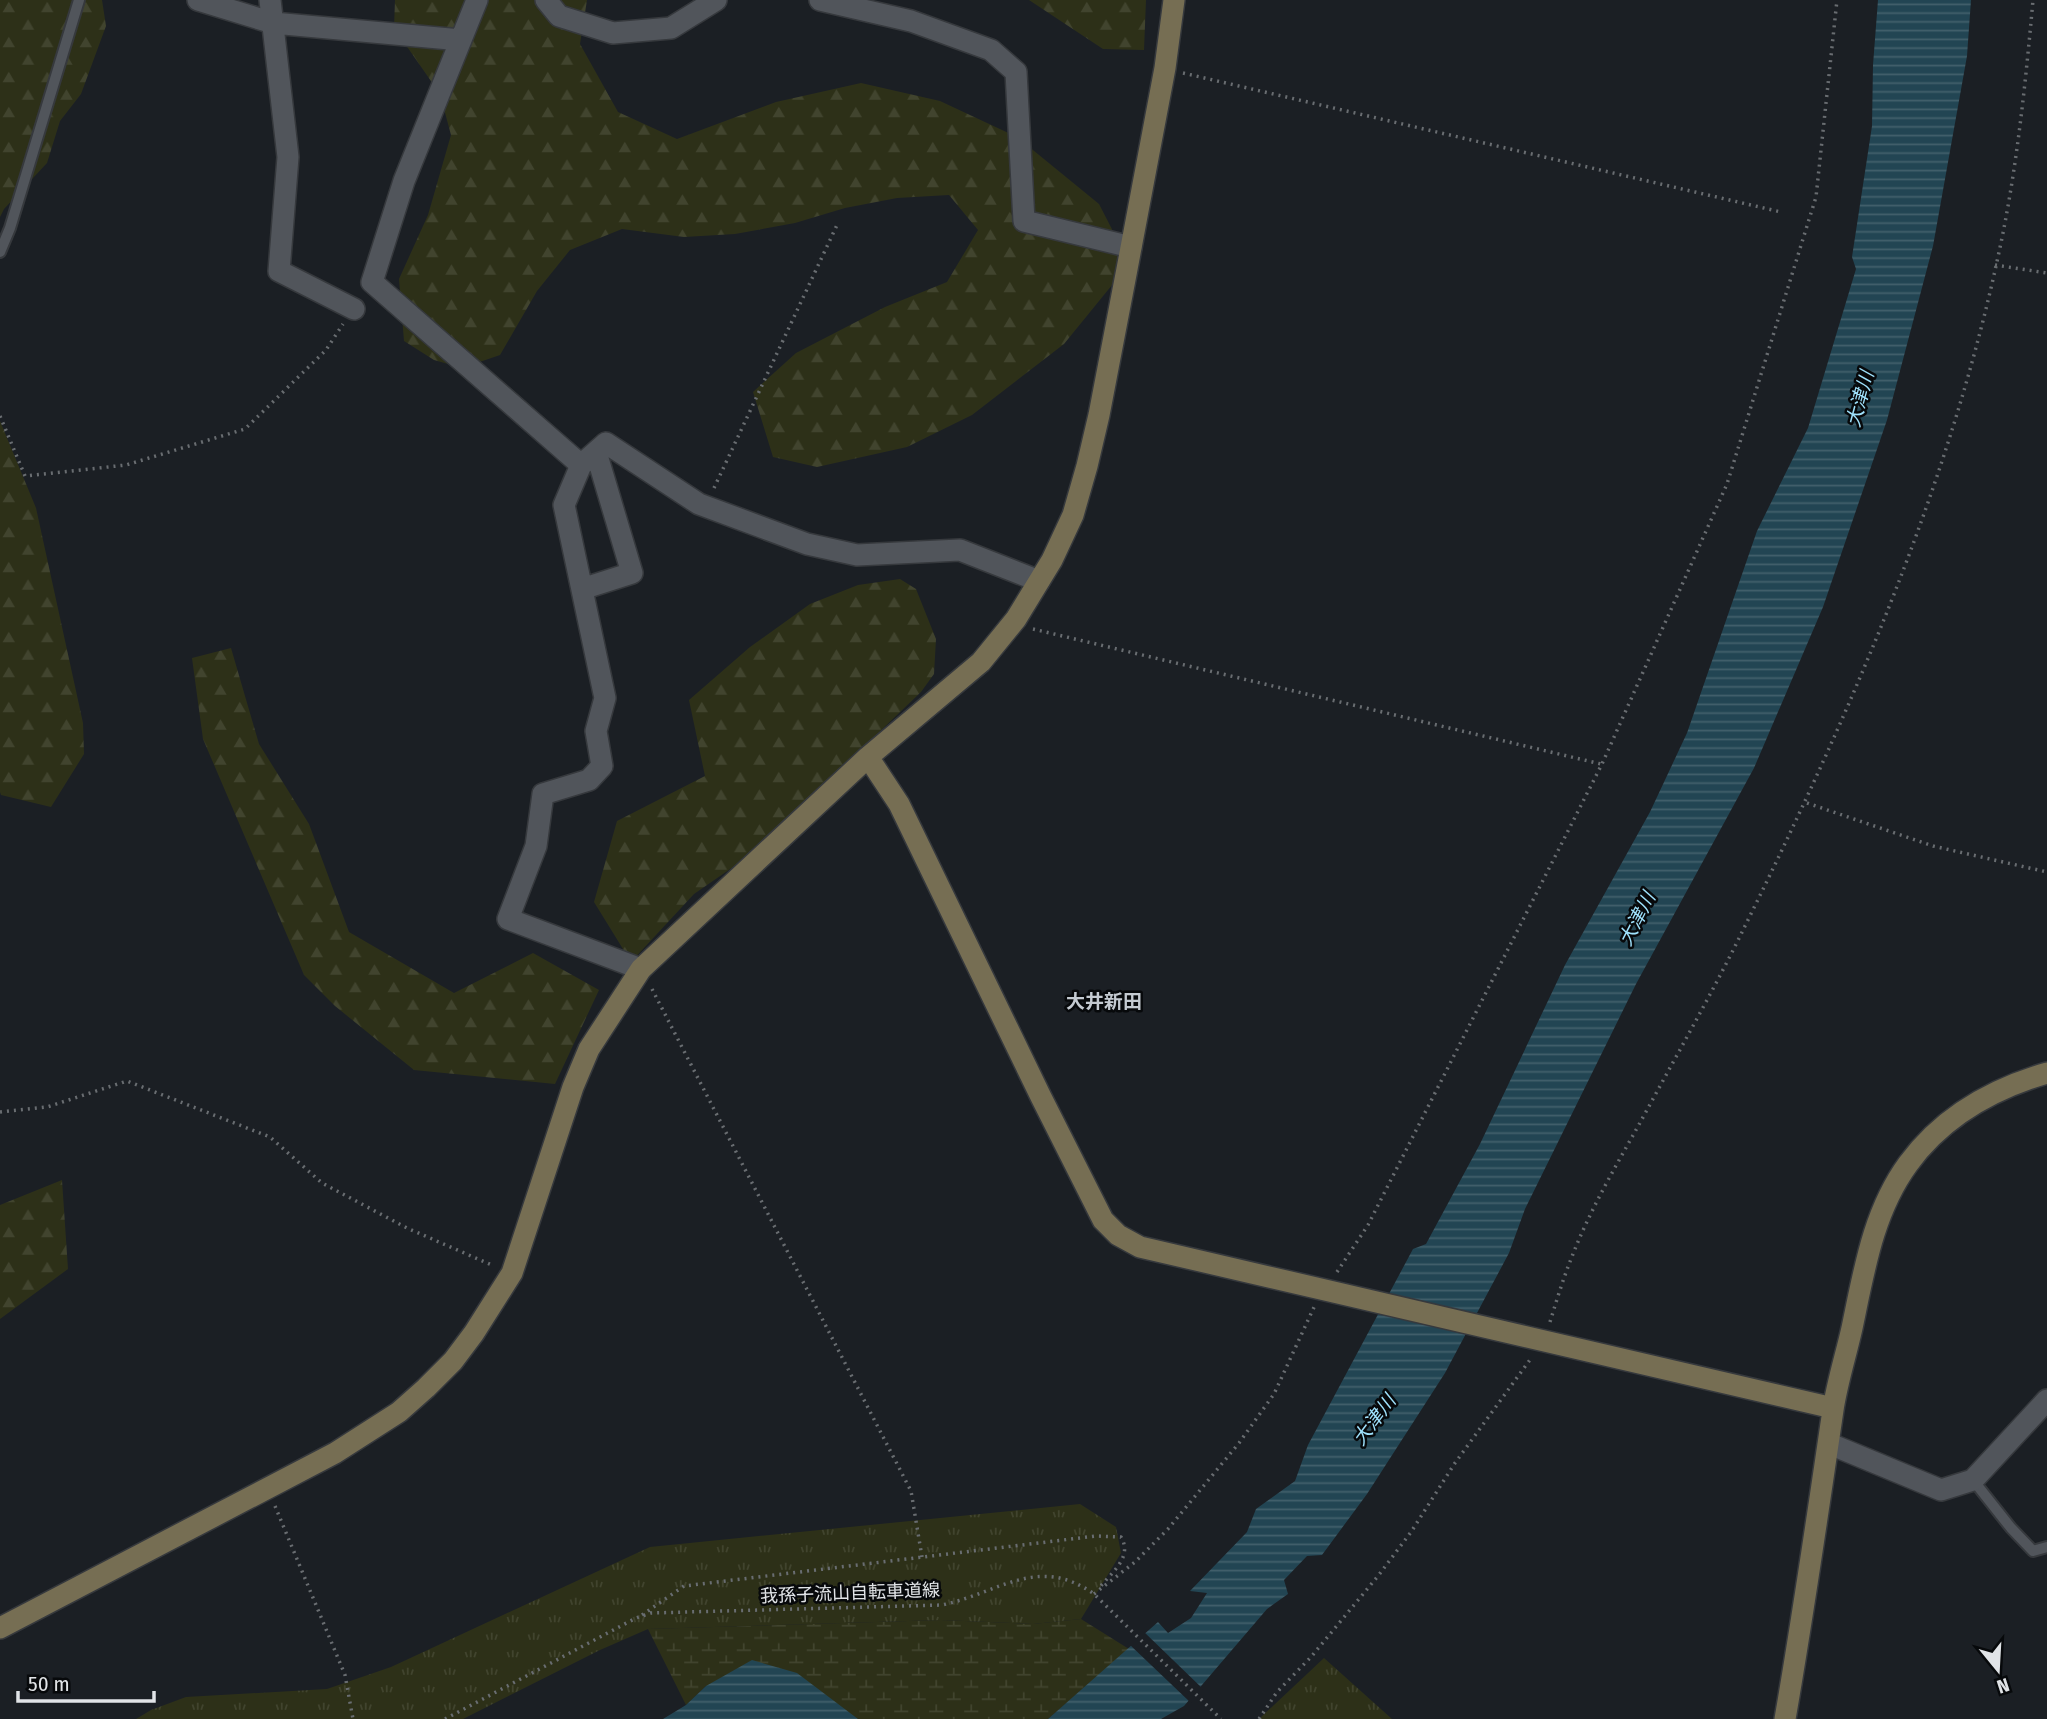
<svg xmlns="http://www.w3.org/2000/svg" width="2047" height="1719" font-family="'Fira Sans Condensed','Noto Sans JP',sans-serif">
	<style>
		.forest { fill: url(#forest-firs) }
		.wetland { fill: url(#wetland-marsh) }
		.park { fill: url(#park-tufts) }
		.water { fill: url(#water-rules) }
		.pier { fill: #1b1f24 }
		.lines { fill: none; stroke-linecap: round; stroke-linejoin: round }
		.lane-casing { stroke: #36393d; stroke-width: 14 }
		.street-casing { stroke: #36393d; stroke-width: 24 }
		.secondary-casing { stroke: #36393d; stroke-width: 24 }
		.path { stroke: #696d71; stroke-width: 3.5; stroke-dasharray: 2 5; stroke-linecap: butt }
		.lane { stroke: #51555b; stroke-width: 10 }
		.street { stroke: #51555b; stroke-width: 21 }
		.secondary { stroke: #766e53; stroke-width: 21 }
		.labels { text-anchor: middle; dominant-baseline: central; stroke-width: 5; stroke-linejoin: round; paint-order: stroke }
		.street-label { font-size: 18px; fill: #e1e4e7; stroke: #07090b }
		.water-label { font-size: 19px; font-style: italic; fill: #9fe2fd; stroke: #07090b }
		.neighbourhood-label { font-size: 19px; font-weight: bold; fill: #c4cad1; stroke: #07090b }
	</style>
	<defs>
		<pattern id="forest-firs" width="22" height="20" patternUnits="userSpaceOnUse" patternTransform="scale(1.75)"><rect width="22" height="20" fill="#2d3018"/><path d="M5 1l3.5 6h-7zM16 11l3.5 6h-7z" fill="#41442e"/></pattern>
		<pattern id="wetland-marsh" width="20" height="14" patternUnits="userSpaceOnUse" patternTransform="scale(1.75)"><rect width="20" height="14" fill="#2d3018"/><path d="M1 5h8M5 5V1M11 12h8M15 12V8" fill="none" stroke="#41442e"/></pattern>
		<pattern id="park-tufts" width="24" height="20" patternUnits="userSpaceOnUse" patternTransform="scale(1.75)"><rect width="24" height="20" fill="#2d3018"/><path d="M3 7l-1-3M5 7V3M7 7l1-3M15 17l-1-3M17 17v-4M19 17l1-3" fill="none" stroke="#41442e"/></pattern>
		<pattern id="water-rules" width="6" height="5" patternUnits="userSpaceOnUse" patternTransform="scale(1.75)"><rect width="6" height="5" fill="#224553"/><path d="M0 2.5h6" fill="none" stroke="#42606c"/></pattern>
	</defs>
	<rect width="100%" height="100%" fill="#1b1f24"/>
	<path class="forest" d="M0 0H102L106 26 81 94 60 121 47 163 4 209 0 217Z
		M395 0H587L580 44 618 112 677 139 776 102 861 83 940 101 1017 137 1099 204 1117 239 1121 274 1064 344 972 415 907 447 817 467 773 457 753 392 796 353 885 307 947 282 978 230 949 195 897 198 845 208 795 223 735 234 684 237 622 229 570 250 537 291 500 355 462 368 434 360 404 341 399 279 428 215 451 135 440 94 394 28Z
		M1029 0H1146L1144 50 1103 49Z
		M0 421 36 508 83 723 84 754 51 807 1 795 0 792Z
		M900 579 916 589 936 639 934 674 921 692 752 854 694 894 631 962 594 902 617 821 705 776 689 700 750 647 810 604 858 585Z
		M231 648 259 744 309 824 349 932 454 993 533 953 599 990 555 1084 414 1070 335 1006 304 975 203 739 192 658Z
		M62 1180 68 1269 0 1319V1205Z"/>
	<path class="wetland" d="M1081 1619 1129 1649 1048 1719H858L837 1705 706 1686 686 1705 648 1629 941 1620 1033 1624Z"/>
	<path class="park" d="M1080 1504 1116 1527 1121 1553 1081 1619 1033 1624 941 1620 648 1629 600 1650 463 1719H136L151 1710 186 1697 327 1689 391 1667 650 1547Z
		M1324 1658 1392 1719H1259Z"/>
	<path class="water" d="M1878 0H1971L1967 56 1933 246 1887 420 1823 607 1754 768 1636 984 1525 1209 1509 1253 1445 1373 1367 1494 1322 1555 1307 1556 1284 1580 1288 1594 1267 1609 1184 1706 1161 1719H1048L1158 1622 1168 1633 1191 1618 1207 1593 1190 1591 1247 1532 1256 1509 1295 1481 1308 1445 1413 1249 1426 1244 1480 1144 1565 965 1650 812 1687 733 1757 531 1808 428 1856 269 1852 257 1872 126 1873 65Z
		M752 1660 797 1673 858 1719H663L686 1705 706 1686Z"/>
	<path class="pier" d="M1143 1631 1203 1689 1191 1703 1129 1644Z"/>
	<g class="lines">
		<g class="lane-casing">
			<path id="lane" d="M0 252 10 228 79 0
				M1973 1480 2011 1528 2033 1551 2047 1547"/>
		</g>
		<g class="street-casing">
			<path id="street" d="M198 0 273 23 461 40
				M270 0 288 157 279 271 354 309
				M477 0 404 181 372 282 581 465
				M546 0 559 16 613 33 671 28 716 0
				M820 0 911 21 991 50 1016 72 1024 221 1131 247
				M582 589 632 573 596 452
				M641 969 508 919 536 846 543 794 589 780 602 766 596 731 605 698 564 505 581 465 606 443 699 504 807 544 857 555 960 550 1039 581
				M1830 1444 1941 1490 1973 1480 2047 1400"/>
		</g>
		<g class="secondary-casing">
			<path id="secondary" d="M868 757 899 804 1041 1097 1103 1220 1118 1235 1140 1247 1833 1408
				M0 1628 335 1453 399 1412 426 1388 453 1361 474 1333 512 1273 573 1087 589 1049 641 969 868 757 981 662 1016 619 1052 560 1073 515 1087 466 1099 415 1127 269 1165 68 1174 0
				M1785 1719C1803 1616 1818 1513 1833 1410 1837 1383 1846 1355 1852 1328 1864 1271 1873 1212 1908 1164 1943 1116 1992 1089 2047 1073"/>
		</g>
		<path class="path" d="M1183 73 1781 212
			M1995 265 2047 273
			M0 416 25 476 126 465 245 429 326 350 343 324
			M714 488 837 225
			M1033 629 1601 764
			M1807 803 1933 846 2047 872
			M652 989 911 1491 922 1557
			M0 1112 47 1107 127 1081 270 1137 322 1183 407 1228 494 1266
			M1337 1272 1368 1225 1602 764 1727 484 1816 197 1837 0
			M1550 1322C1557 1299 1564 1276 1573 1254 1591 1208 1617 1164 1641 1121 1676 1056 1713 992 1745 926 1854 705 1954 476 2003 233 2018 157 2026 78 2033 0
			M275 1506 345 1675 353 1719
			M1094 1594 1135 1562 1168 1529 1239 1443 1274 1394 1315 1305
			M642 1615 684 1586 1096 1536 1121 1537C1133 1557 1112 1572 1100 1587
			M445 1719 636 1618 651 1613 942 1605C999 1593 1038 1554 1094 1594L1221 1719
			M1259 1719 1277 1692 1311 1657 1378 1576 1411 1532 1455 1463 1532 1357"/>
		<use href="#lane" class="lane"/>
		<use href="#street" class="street"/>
		<use href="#secondary" class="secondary"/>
	</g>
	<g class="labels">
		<g class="street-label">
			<text transform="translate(850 1593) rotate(-2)">我孫子流山自転車道線</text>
		</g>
		<g class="water-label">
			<text transform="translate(1860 399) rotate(-75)">大津川</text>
			<text transform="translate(1637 919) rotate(-63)">大津川</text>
			<text transform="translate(1374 1420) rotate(-53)">大津川</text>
		</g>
		<g class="neighbourhood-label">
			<text x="1104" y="1001">大井新田</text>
		</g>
	</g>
	<g transform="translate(1998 1670) rotate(162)" stroke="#07090b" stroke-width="5" paint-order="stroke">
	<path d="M0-5L12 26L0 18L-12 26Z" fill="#e1e4e7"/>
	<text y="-10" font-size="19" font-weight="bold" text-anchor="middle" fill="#e1e4e7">N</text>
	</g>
	<path d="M18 1691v10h136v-10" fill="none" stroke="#e1e4e7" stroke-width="3.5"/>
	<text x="28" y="1691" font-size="21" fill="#e1e4e7" stroke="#07090b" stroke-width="5" paint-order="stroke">50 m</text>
</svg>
